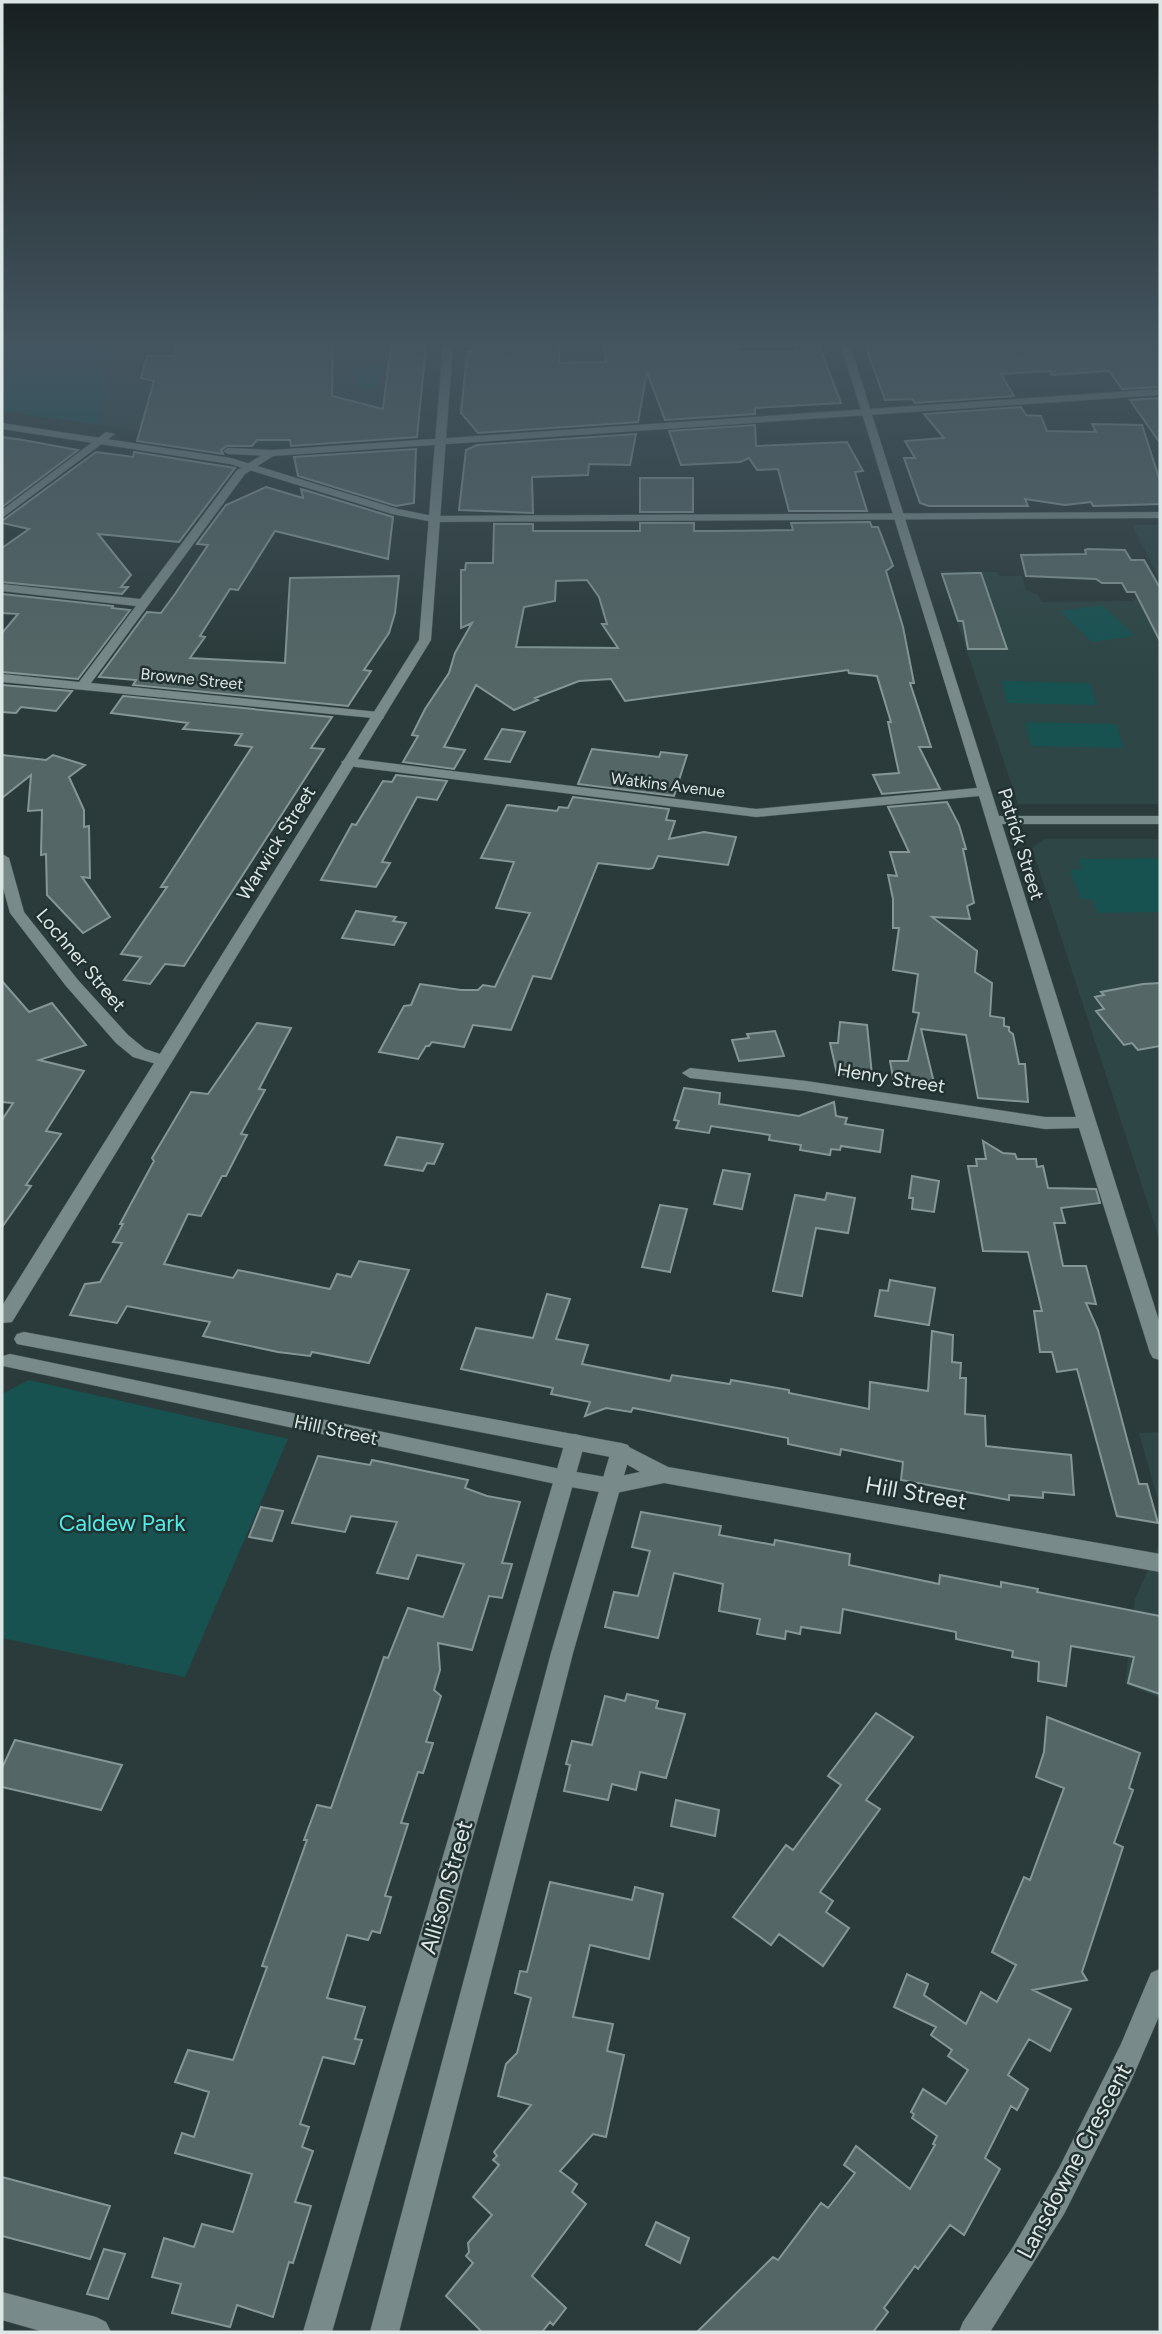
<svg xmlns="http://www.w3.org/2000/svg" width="1162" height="2334" font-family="Figtree,sans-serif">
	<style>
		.built { fill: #2e4645 }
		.green { fill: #175251 }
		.building { fill: #546665; stroke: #849796; stroke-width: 2; fill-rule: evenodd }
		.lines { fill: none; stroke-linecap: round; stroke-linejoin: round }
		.minor-casing { stroke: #4b5959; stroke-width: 1 }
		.tertiary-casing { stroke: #4b5959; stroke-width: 1 }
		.secondary-casing { stroke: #4b5959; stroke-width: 1 }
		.minor { fill: #788a89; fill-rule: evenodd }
		.tertiary { fill: #788a89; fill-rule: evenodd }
		.secondary { fill: #788a89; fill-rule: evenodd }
		.labels { text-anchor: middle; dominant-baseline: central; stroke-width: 5; stroke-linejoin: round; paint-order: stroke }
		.far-street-label { font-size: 16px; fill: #dce6e5; stroke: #213130 }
		.street-label { font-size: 19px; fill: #dce6e5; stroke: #213130 }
		.near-street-label { font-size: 23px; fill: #dce6e5; stroke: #213130 }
		.near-park-label { font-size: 23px; fill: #51ebe8; stroke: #213130 }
	</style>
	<rect width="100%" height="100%" fill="#2b3b3b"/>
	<path class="built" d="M183 345H427L417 434 245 446 99 425 112 350 130 354H168Z
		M1132 525H1160V804H1018L940 571 997 572 999 576H1022L1026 590 1038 595 1042 602 1133 601 1160 581Z
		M1045 839H1160V1241L1032 848Z
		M1160 1432V1507L1139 1433Z
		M1160 1542V1698L1125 1684 1135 1599Z"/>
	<path class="green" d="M2 345 112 350 99 425 2 411Z
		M381 366 378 388H356L359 367Z
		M1102 605 1135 636 1092 642 1060 611Z
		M1002 681 1090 683 1097 705 1007 703Z
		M1025 722 1116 724 1124 748 1031 746Z
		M1157 858 1160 866V912L1098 913 1092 899H1081L1070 870 1082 869 1078 859Z
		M29 1380 288 1439 185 1677 2 1638V1394Z"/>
	<path class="building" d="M175 345H333L332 396 383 409 391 345H426L417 437 291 446 290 440H257L252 446H227L221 450 223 454 137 441 154 381 141 378 147 356H174Z
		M472 345H559V363L606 362 604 345H737L739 352 797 351 795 345H819L841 403 755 408V414L665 420 647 372 638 422 478 433 461 413 467 352H472Z
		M865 345H1153L1160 355V387L1122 389 1109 371 1052 375 1050 371 1001 374 1014 396 915 403 912 399 885 400Z
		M1160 398V443L1130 400Z
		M1021 407 1026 415 1041 416 1047 431 1096 432 1092 424 1142 425 1160 481V504L1093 506 1091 502 1065 505 1025 499 1028 506H929L920 503 904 458H915L905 441 944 438 924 414Z
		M755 425 756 446 847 442 863 471 855 472 867 511H789L778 469 757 470 749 458 740 462 681 465 669 431Z
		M636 434 630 465 589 464 588 475 532 477 533 513 459 510 466 450 477 445Z
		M2 437 23 440 78 450 2 507Z
		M416 449 414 503 396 506 298 476 294 457Z
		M96 452 133 457 134 452 235 468 179 542 98 534 131 575 121 587H128L122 594 2 582V548L29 529 2 523V521Z
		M640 478H693V512H640Z
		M266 487 303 498 301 489 393 517 388 559 275 531 238 590 230 589 200 636 205 637 190 658 285 663 290 578 399 576 395 613 389 633 364 670 371 671 348 706 133 685 136 680 99 677 147 612 161 613 175 594 208 545 197 544 226 505Z
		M870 522 872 527H878L893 566 886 571 903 627 914 683H910L931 747H919L940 789 882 794 873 775 899 773 888 722H891L877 676 849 673 848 670 625 701 611 679 579 681 535 698 538 700 514 710 476 685 444 747 465 750 454 769 403 762 418 736 412 735 425 709 449 673 455 653 472 623 461 628V570H465L466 563H493L494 524H533V531H640V523H694V531H716L793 530 791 523ZM587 580 599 597 607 624H602L618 648 516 647 524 607 555 601 556 581Z
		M1088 549 1125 550 1131 560H1144L1160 588V641L1135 592H1127L1122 583H1102L1096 579 1026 576 1021 555 1086 554 1085 550Z
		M976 573H981L1007 649H968L963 621H958L942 574Z
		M2 594 113 606 112 608 130 610 78 679 2 672V633L18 614 2 613Z
		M2 685 72 691 56 711 21 707 16 713 2 712Z
		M123 696 332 717 311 748 324 749 184 966 165 964 150 984 124 980 141 957 121 954 167 887H161L252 747 235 745 242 734 183 729 188 723 111 713Z
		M502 729 525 732 510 762 485 759Z
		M592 749 659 757 661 752 687 755 674 796 578 784Z
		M2 755 46 760 53 755 85 765 69 777 84 810V827L89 826 90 878 82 877 110 917 83 933 47 895 46 854 41 855 42 810 28 811 31 775 2 798Z
		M396 775 447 781 437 800 417 797 382 862 390 863 376 887 321 880 352 824 356 825 383 781 392 782Z
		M573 797 669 809 666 820 675 821 669 839 704 832 736 837 728 865 658 856 653 868 649 869 598 863 551 979 533 976 511 1030 473 1025 464 1047 432 1042 429 1046H426L418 1059 379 1052 404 1006 411 1005 420 984 461 990H478L483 985 495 987 530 913 496 908 514 862 481 858 507 805 557 811 559 807 568 808Z
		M947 802 959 825 966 849H963L974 903 967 906 970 919 932 917 977 951 975 972 992 983 990 1016 1004 1018V1026L1009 1027V1031L1013 1034 1019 1064H1025L1028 1102 978 1098 966 1035 921 1029 934 1083H894L890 1061H908L919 1013 913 1012 918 974 893 970 899 928H893V899L888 875 897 876 890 852H909L888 807Z
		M356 911 396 917 393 921 406 923 394 945 342 938Z
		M2 981 29 1012 52 1003 86 1045 39 1060 84 1071 46 1131 61 1134 26 1185 31 1186 2 1227V1120L13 1103 2 1102Z
		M1160 983V1046L1138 1050 1132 1043 1124 1045 1096 1011 1104 1009 1095 997 1104 995 1101 992 1143 984Z
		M840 1022 867 1025 872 1075 837 1074 830 1043H838Z
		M257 1023 291 1028 259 1089 265 1090 241 1134 247 1135 226 1176H222L201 1216 188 1214 164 1264 233 1278 238 1270 330 1289 337 1274 351 1277 359 1261 409 1270 369 1363 312 1352 310 1356 278 1352 203 1336 210 1322 127 1306 117 1323 70 1315 85 1284 100 1282 122 1243 113 1242 123 1224H120L154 1161 152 1158 191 1092 208 1094Z
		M775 1031 784 1056 739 1061 732 1040 749 1038 747 1034Z
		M684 1088 720 1093 719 1104 799 1116 834 1102 836 1116 847 1118 845 1124 883 1130 880 1152 841 1146 840 1150 831 1149 830 1155 800 1150 801 1145 769 1140 770 1135 711 1126 709 1133 676 1128 679 1121 674 1120Z
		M397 1137 443 1144 434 1164 427 1163 423 1171 385 1165Z
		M983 1141 1003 1153 1015 1154 1017 1159H1036L1037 1167 1043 1166 1048 1188 1096 1189 1100 1203 1061 1208 1065 1223H1054L1063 1266H1086L1096 1304 1086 1303 1098 1330 1139 1484H1147L1158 1523 1117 1516 1077 1369 1057 1372 1052 1352H1040L1034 1311H1042L1028 1252 983 1251 968 1166H977L976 1159H986Z
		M723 1170 750 1174 742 1209 714 1204Z
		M912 1176 939 1181 934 1212 912 1209 913 1198H909Z
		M827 1193 855 1198 848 1233 816 1228 802 1296 773 1291 795 1195 825 1200Z
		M660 1205 687 1209 670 1272 642 1267Z
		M890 1280 935 1288 929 1325 875 1316 880 1290 888 1291Z
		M547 1294 570 1299 556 1339 588 1345 582 1364 670 1381 672 1375 730 1384 731 1380 789 1390V1393L869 1409 870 1382 928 1391 932 1331 953 1335 952 1362 961 1363 960 1378H966L965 1414 985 1416 986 1446 1071 1455 1074 1495 1043 1492V1498L1009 1495V1500L901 1480 903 1462 841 1449 840 1455 788 1444V1438L633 1408 631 1412 606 1408 585 1416 590 1402 551 1394 553 1388 461 1369 476 1328 533 1338Z
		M318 1456 370 1465 372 1460 468 1480 465 1488 487 1496 520 1502 502 1563 512 1564 502 1598 489 1596 472 1650 438 1643 440 1670 434 1690 441 1696 426 1742 433 1743 423 1773 418 1772 401 1823 408 1824 385 1896 391 1897 380 1933 372 1931 368 1940 347 1935 327 1998 365 2007 355 2039 362 2040 354 2064 323 2057 300 2124 309 2127 302 2147 313 2151 295 2202 311 2206 293 2263 289 2262 273 2317 237 2305 230 2327 172 2313 181 2284 152 2277 164 2238 194 2247 202 2224 233 2232 252 2174 175 2153 182 2133 194 2137 209 2092 175 2082 188 2050 233 2060 267 1967 262 1966 307 1840H304L317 1805 331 1808 384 1657 388 1658 408 1608 443 1617 464 1564 417 1555 408 1579 377 1573 397 1522 351 1516 345 1532 292 1523Z
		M261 1507 283 1511 272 1541 249 1537Z
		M641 1512 721 1526 719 1535 774 1545 775 1540 850 1554 849 1565 939 1584 940 1575 1001 1587V1582L1038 1589 1037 1592 1160 1616V1694L1128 1683 1134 1657 1071 1646 1066 1686 1038 1681 1039 1662 1012 1657 1013 1651 956 1639V1632L843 1609 840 1633 801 1627 800 1634 786 1631 785 1639 757 1634 760 1619 719 1611 723 1584 674 1573 658 1638 605 1627 614 1592 638 1596 650 1551 632 1547Z
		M627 1694 658 1701 656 1708 685 1714 666 1778 640 1772 636 1790 612 1784 608 1800 564 1791 570 1765 566 1764 572 1741 592 1745 605 1696 625 1701Z
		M876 1713 913 1737 866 1800 880 1809 820 1892 833 1901 826 1912 849 1928 823 1966 779 1934 771 1945 733 1917 786 1845 793 1850 841 1785 828 1776Z
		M1047 1717 1140 1753 1129 1788 1133 1790 1114 1843 1123 1847 1082 1972 1087 1980 1033 1990 1071 2009 1050 2051 1029 2039 1008 2075 1028 2089 1017 2110 1011 2106 985 2158 1000 2169 964 2235 950 2225 918 2269 915 2266 884 2308 888 2312 873 2332H697L773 2257 778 2260 821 2203 828 2208 855 2173 844 2165 856 2146 910 2189 935 2145 933 2144 937 2136 912 2118 914 2114 911 2112 923 2089 946 2104 968 2070 948 2056 952 2050 931 2035 936 2027 894 2007 907 1974 928 1984 924 1995 966 2024 981 1992 997 2002 1016 1965 992 1952 1024 1877 1030 1880 1064 1788 1036 1777 1044 1752Z
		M15 1740 122 1765 101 1810 2 1787V1768Z
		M676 1800 719 1810 715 1836 671 1826Z
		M550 1882 632 1900 635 1887 663 1894 649 1959 590 1945 573 2017 613 2024 607 2051 624 2055 606 2137 593 2134 560 2171 577 2184 572 2192 586 2204 532 2276 566 2308 553 2325 550 2322 542 2332H482L446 2296 473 2263 466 2256 469 2252 468 2243 492 2215 473 2197 499 2165 493 2160 497 2156 494 2152 531 2105 498 2096 506 2064 517 2053 531 1998 515 1993 520 1971 527 1972Z
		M2 2177 110 2206 90 2259 2 2236Z
		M656 2222 689 2238 680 2263 646 2245Z
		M104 2249 125 2254 108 2299 87 2294Z"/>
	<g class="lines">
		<g class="minor-casing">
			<path id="minor" d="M841 345H850L999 816H1160V824H1002L1160 1324V1360L1153 1358 1150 1353 1079 1128 1045 1129 806 1091 690 1078 682 1073 690 1068 806 1081 1045 1117H1076L979 796 756 817 348 766 341 762 348 758 756 809 977 788Z
				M106 432 115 434 2 518V510Z
				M269 451 278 453 245 474 91 683 378 712 384 716 383 719 2 682V674L79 682 136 606 2 591V584L140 599 237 470Z
				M2 854 9 858 24 912 78 980 128 1035 145 1049 169 1057 171 1061 169 1065 163 1066 133 1057 116 1043 66 986 10 913 2 884Z
				M575 1434 582 1436 585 1442 332 2332H303L565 1442 568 1436Z
				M621 1443 628 1445 631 1451 573 1653 399 2332H370L551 1653 611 1451 614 1445Z
				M1160 1969V2014L1131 2081 1064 2214 990 2332H959L963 2322 1013 2247 1059 2168 1121 2044 1151 1973Z
				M2 2292 96 2317 106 2322 111 2332H44L2 2320Z"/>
		</g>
		<g class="tertiary-casing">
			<path id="tertiary" d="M443 345H453L431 640 12 1322 2 1323V1306L419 640Z
				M24 1332 621 1443 668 1467 1160 1554V1572L664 1483 611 1494 565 1486 3 1366V1356L10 1354 565 1470 611 1478 640 1472 616 1458 17 1344 14 1339 17 1334Z"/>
		</g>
		<g class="secondary-casing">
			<path id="secondary" d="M1160 389V395L273 456 228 454 223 451 228 448 273 450Z
				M2 423 231 458 398 509 433 516 1160 512V518L433 522 392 514 230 464 2 429Z"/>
		</g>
		<use href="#minor" class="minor"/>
		<use href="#tertiary" class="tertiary"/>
		<use href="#secondary" class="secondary"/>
	</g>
	<linearGradient id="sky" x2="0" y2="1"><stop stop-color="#182020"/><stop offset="0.51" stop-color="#445560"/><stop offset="1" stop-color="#445560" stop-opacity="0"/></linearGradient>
	<rect width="1162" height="672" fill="url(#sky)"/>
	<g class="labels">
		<g class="far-street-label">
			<text transform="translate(192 679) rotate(6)">Browne Street</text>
			<text transform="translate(668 785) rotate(7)">Watkins Avenue</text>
		</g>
		<g class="street-label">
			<text transform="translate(276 843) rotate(-58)">Warwick Street</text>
			<text transform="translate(1021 844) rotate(73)">Patrick Street</text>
			<text transform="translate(81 960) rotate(50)">Lochner Street</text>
			<text transform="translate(891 1078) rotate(9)">Henry Street</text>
			<text transform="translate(336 1430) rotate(12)">Hill Street</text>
		</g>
		<g class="near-street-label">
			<text transform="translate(916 1493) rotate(10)">Hill Street</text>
			<text transform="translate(446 1887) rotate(-74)">Allison Street</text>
			<text transform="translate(1074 2161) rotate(-62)">Lansdowne Crescent</text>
		</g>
		<g class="near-park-label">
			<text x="122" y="1523">Caldew Park</text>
		</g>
	</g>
	<rect width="1162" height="2334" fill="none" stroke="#dce6e5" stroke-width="7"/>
</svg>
